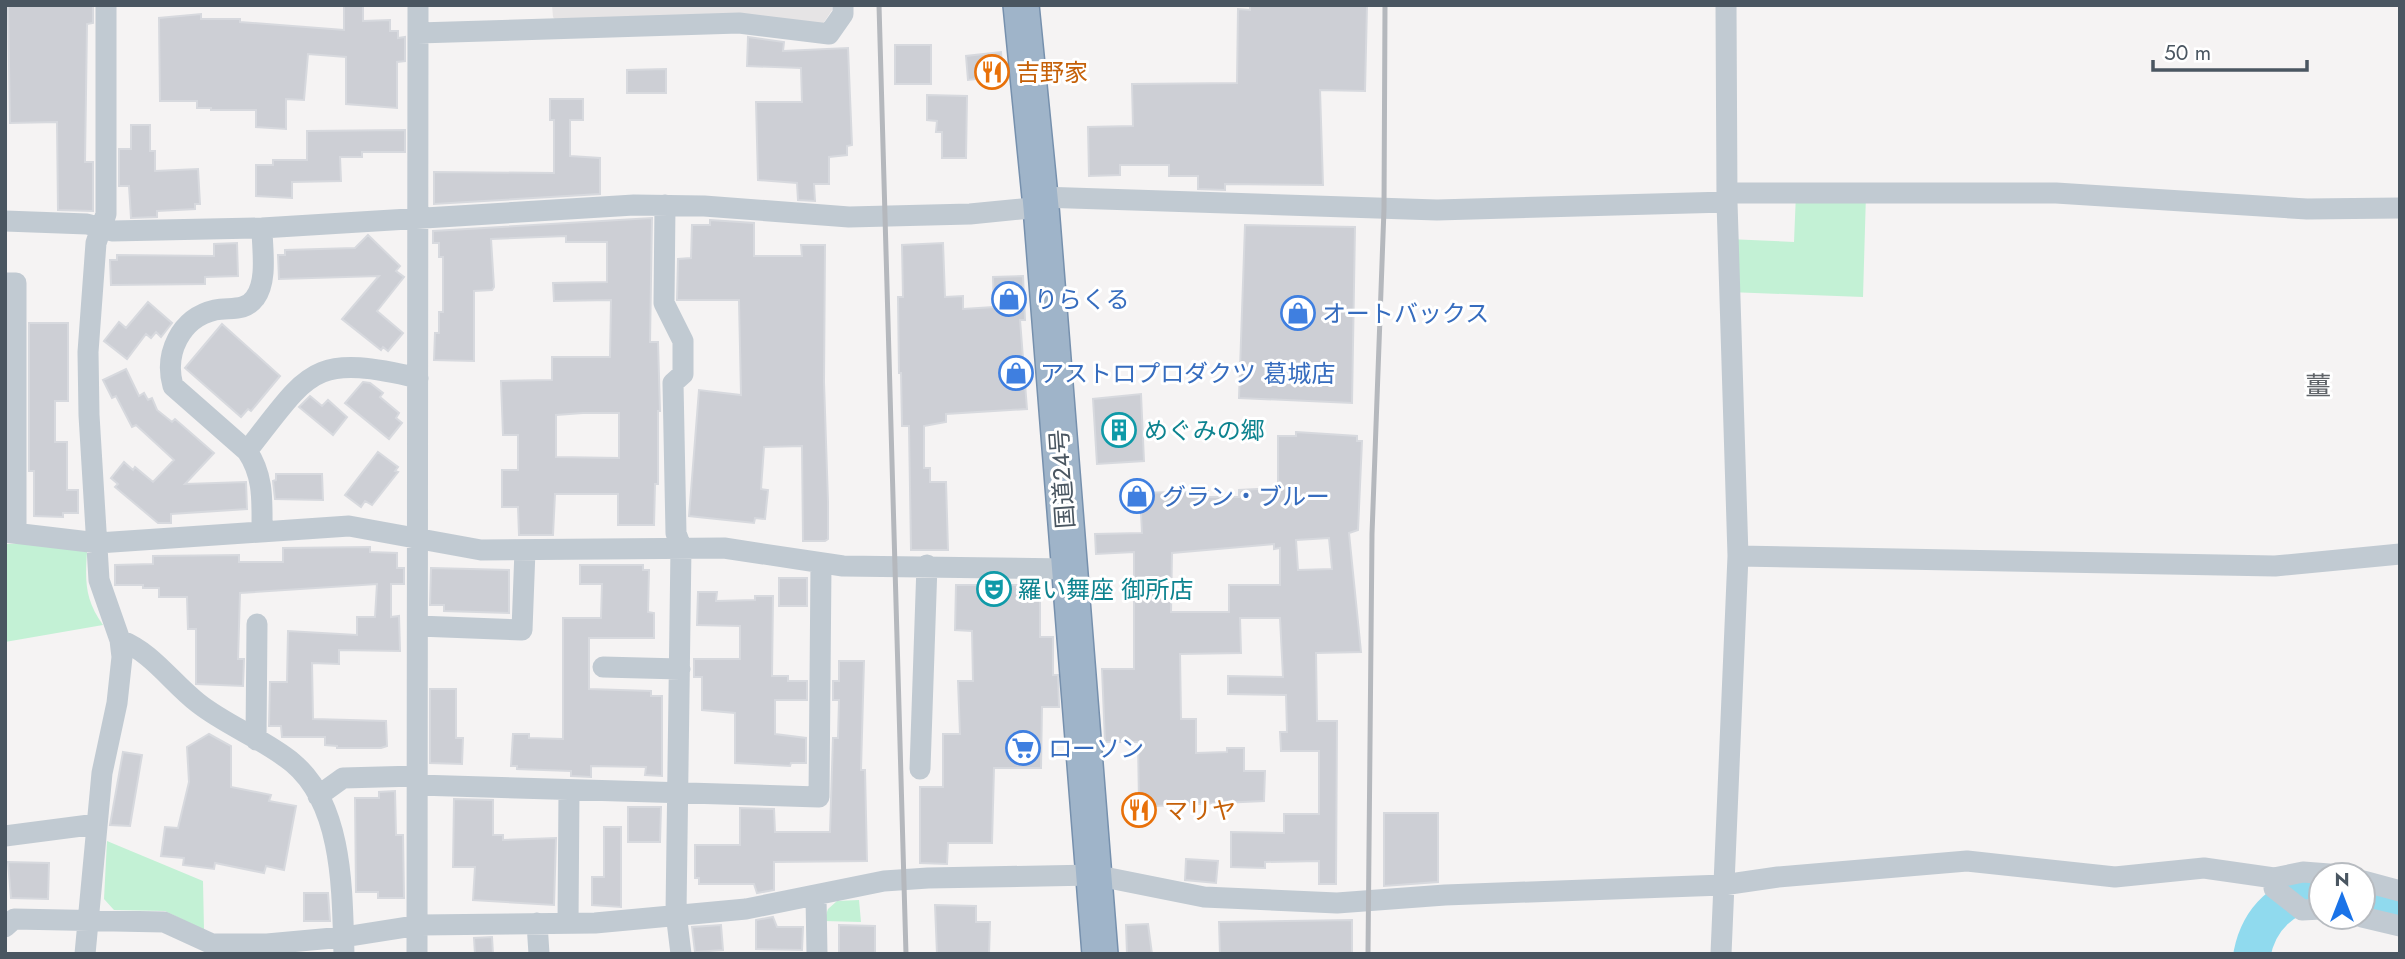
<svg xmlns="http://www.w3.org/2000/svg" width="2405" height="959" font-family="Jost,'Noto Sans JP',sans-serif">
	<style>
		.education { fill: #e6e4e5 }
		.green { fill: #c3f1d5 }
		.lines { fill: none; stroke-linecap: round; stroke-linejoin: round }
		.river { stroke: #90daee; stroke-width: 37 }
		.building { fill: #cdcfd5; stroke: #d7d9de; stroke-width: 2; fill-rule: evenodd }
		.trunk-casing { stroke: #7690ad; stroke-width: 38 }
		.minor { stroke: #c1cad2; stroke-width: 21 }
		.trunk { stroke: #9fb4c9; stroke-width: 35 }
		.rail { stroke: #b5b8bd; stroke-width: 5 }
		.labels { text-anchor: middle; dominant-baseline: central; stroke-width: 6; stroke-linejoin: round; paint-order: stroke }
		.food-label { font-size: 24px; fill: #c56008; stroke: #fff; text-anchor: start }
		.shop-label { font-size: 24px; fill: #366cbe; stroke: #fff; text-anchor: start }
		.culture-label { font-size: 24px; fill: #0d838f; stroke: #fff; text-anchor: start }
		.street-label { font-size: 24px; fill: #4a5661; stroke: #fff }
		.neighbourhood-label { font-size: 26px; fill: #5f6368; stroke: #fff }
	</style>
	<rect width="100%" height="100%" fill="#f5f3f3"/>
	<path class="education" d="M552 5H832V10L823 24 558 23 553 17Z"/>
	<path class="green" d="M1796 193 1866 194 1863 297 1729 292 1728 239 1794 242Z
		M34 543 87 552C85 582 85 600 103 625L5 642V544Z
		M107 841 203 881 204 930 165 911 114 910 104 899Z
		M859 900 861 922 824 921 828 909 837 901Z"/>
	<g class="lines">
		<path class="river" d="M2363 902 2400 911
			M2252 954C2259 919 2284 893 2321 893"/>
	</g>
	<path class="building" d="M8 5H93V23L87 24 85 162H93V211L58 210 57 122 10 123Z
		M344 5H363V21L390 20V31H398V38L405 37V61L397 62V108L346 104V57L308 54 304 100 286 99V129L256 127V110H211V108H197V101H160L159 18 201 14V19H240V22L344 30Z
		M1250 5H1367L1365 91 1320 90 1323 185 1225 184V190L1198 189V176H1169V165H1120V175L1089 176 1088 127 1133 126 1132 84 1237 83 1238 9 1250 10Z
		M748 37 784 42 783 51 848 48 852 145 847 146V155L829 157V184H814L815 201 798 200 797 183 758 180 756 102H802L801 68 747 66Z
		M895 45H931V84H895Z
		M1001 52 1003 76 968 80 966 56Z
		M666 69V93H627V70Z
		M927 95 967 96 966 158H942V132H936L937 121 927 120Z
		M550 99H583V120H570V156L600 158V194L434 204V172L554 173V120H550Z
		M131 125H150V151H155V171L198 169 200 204H195V209L157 211V217L131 218 129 186H119V149H131Z
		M405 130V152H362V157H340L341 181 292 182V198L256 196V165H273V160H307V131Z
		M652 218 650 342H658L660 411H658V484H655L654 525H618V494H555L553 535H519L518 507H502V470H518V435H503L501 381 552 380V357H610L611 300 554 301 553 283 607 282V242H566V236L491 239 494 287 492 290 474 291V361L434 360 435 333H439V312H443V257H439V243H433V231ZM583 413H619V458L556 457V415Z
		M710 220 754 223V256H802L801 245H825L824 382 828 502V539L825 541H803L802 446 764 447 761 489 768 490 765 519 755 518 754 523 689 516 699 390 741 395 739 300H677L678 259 691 258 692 225H710Z
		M1245 225 1355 227 1352 403 1239 398Z
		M368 235 400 266 396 271 404 277 377 311 403 333 388 351 383 347 381 350 342 319 379 276 279 279 278 255H285V250L355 248Z
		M237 243 238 276 205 277V284L111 285 110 260H117V255L214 256V244Z
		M943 243 945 297 963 296V309L994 307 993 277 1023 276 1025 320H1020L1027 409 946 414V422L924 426V468H930V482H946L948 550H911L909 426H902L901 373H899L898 297H903L902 245Z
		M148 302 172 323 161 337 156 332 151 338 146 334 127 359 104 341 119 322 126 328Z
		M29 323H68V401H55V442H67V490H78V513H63V517L34 516V471H29Z
		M222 324 280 376 251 411 248 409 241 417 185 368Z
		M126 369 139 396 144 393 148 400 152 398 157 410 172 422 175 419 214 453 185 484 246 482 247 509 171 514V523H158L115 487 118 484 111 478 124 462 133 470 135 467 153 482 174 460 136 425 132 427 116 396 112 398 103 380Z
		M363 382 370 383 383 393 380 397 399 413 396 418 402 423 389 439 345 403Z
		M1141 394 1144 461 1097 464 1093 399Z
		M310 396 322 406 328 400 347 417 333 435 299 407Z
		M1296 432 1357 436V441H1362L1358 530 1349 533 1361 652 1316 653 1317 721H1337L1336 884H1319V861L1265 862V868L1231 867V832L1284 833V814H1319V751H1281L1280 732H1287L1286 695 1228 694V676L1283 677 1280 618H1240L1241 653 1180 654 1181 719H1196V753L1227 752V748H1244V771H1265L1264 801 1155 806V801L1139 802 1138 742H1105L1102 669H1134V552L1096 554 1095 534 1142 533 1140 493 1208 491V497H1239V490L1278 488V436H1296ZM1329 538 1332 569 1298 570 1296 540ZM1274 544V549L1280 548V585H1229V612H1171L1172 553Z
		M378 452 398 467 395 471 398 472 372 505 365 501 361 507 345 495Z
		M276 474H322L323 500 275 499 273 481 276 480Z
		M370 547V552L397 553V568H404V584H391V617L399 616 400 651 339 650V664L312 663 313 719 386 721 387 746 381 748H337V746L325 745V737H282L281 726H269L270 682H287L288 631 357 635V617H375L377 584 240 593 238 659H244L243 686 196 684V629H188L187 597H159V588H143V585H115V565L153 564V556L239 555V562H283V548Z
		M580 565H643V570H649L648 612 654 613V638H589V689L651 691V696H662V776L645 775 646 767 591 766V777L571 776V771L517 769V766H511L513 734H529V738L563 739V618H601L602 584H580Z
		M431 568 509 570V613L444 611V605H430Z
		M779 578H807V606H779Z
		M956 585H1040V637H1053V675H1058L1059 707H1042L1041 768H994L992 843H948L947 864 920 863V787H943V734H960L958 681H973L972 631 955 630Z
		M698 592H717L716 601 755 600V596H773L772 676H788V681H807V700H775V734L806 738V763H791L790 766 735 763V713L702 710V677H694V659H740V626L697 625Z
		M839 661H864L861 770H865L867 861 774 862V890L757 893 754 884H699V878H695V845H740V808L774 809 775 832H830L833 738H838L839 700H833V681H839Z
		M430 689H456V738H463L462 764 430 763Z
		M209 734 231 746V787L271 795 269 801 296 806 284 870 266 866 264 873 215 863 214 869 183 865 184 858 161 856 165 827 178 828 189 782 187 747Z
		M123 752 142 755 130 826 110 825Z
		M395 791 396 835H403L404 898H378V892H356L355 798H379V792Z
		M454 799 493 800V835H503V840L556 838 554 905 473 900 475 867H453Z
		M628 807H661L660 842H628Z
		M1384 813H1438V882L1384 886Z
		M604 827H621V907L592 905V877H604Z
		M1186 859 1218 861 1216 883 1185 880Z
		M8 862 49 863 48 899 11 898Z
		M304 893H328L330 921H304Z
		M935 905 976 906V922H990L989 954H937Z
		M773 917 777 927H803L802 950 756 949V920Z
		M1352 920V954H1220L1219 922Z
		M1148 924 1152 954H1127L1126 925Z
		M721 925 723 950 695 952 692 927Z
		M839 925 875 926V954H839Z
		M492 937 493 954H475L474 938Z"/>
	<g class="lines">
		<g class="trunk-casing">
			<path id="trunk" d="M1021 5 1041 207 1100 954"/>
		</g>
		<path class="minor" d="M418 33 739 23 829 34 843 14V5
			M1727 193H2056L2307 209 2400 208
			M1040 197 1437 210 1727 202
			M665 205 664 303 683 341V374L673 383 676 533 681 547 676 913 681 954
			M5 221 87 224 112 231 262 228 634 205 704 206 849 217 970 214 1041 207
			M262 228C262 248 268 281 255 298 245 312 230 307 215 310 180 318 164 354 173 386L247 451C264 476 262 501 262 530
			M5 283H16V532
			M247 451C310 371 311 353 418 378
			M5 532 98 543 349 526 481 550 724 548 843 566 1068 569
			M1738 556 2275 566 2400 554
			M418 626 522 630 525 550
			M120 640C152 652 171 682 198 703 227 726 264 739 293 763 344 806 342 893 344 954
			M603 667 680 669
			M256 740 257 624
			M920 769 927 565
			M417 785 819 797 821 564
			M318 796 343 778 417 776
			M5 836 97 824
			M2274 878 2303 872 2342 875
			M2363 881 2400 891
			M816 897 817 954
			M2362 917 2400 926
			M537 923 539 954
			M568 923 569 790
			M5 927 14 919 164 922 212 944H267L344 937 420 925 595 923 746 909 884 881 928 878 1094 875 1204 897 1337 903 1445 895 1723 885 1778 877 1967 861 2115 877 2204 868 2274 878V888L2302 910 2321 909
			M85 954 102 773 117 703 122 657 120 640 99 580 89 415 88 352 96 243 106 214V5
			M417 954 418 5
			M1721 954 1738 556 1727 202 1726 5"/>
		<use href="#trunk" class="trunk"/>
		<path class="rail" d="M879 5 906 954
			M1368 954 1372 534 1384 209 1385 5"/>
	</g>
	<defs>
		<g id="restaurant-ring" transform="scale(1.75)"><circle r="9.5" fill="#fff" stroke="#e8710a" stroke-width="1.5"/><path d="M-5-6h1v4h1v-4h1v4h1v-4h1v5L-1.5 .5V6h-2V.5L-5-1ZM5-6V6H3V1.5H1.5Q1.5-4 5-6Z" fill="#e8710a"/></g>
		<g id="shop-ring" transform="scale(1.75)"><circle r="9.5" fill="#fff" stroke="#3f7fe0" stroke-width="1.5"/><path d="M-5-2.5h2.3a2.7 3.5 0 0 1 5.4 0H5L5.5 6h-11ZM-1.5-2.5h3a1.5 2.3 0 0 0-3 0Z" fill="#3f7fe0"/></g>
		<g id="building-ring" transform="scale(1.75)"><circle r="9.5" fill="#fff" stroke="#0f9aa8" stroke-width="1.5"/><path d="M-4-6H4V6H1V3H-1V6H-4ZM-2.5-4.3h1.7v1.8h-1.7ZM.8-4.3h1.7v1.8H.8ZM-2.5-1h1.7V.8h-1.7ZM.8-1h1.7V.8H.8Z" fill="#0f9aa8"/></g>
		<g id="theatre-ring" transform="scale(1.75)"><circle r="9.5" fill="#fff" stroke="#0f9aa8" stroke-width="1.5"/><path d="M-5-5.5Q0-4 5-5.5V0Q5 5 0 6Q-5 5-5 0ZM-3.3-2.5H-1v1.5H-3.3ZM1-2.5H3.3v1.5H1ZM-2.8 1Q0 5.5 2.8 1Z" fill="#0f9aa8"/></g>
		<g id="supermarket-ring" transform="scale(1.75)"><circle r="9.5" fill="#fff" stroke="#3f7fe0" stroke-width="1.5"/><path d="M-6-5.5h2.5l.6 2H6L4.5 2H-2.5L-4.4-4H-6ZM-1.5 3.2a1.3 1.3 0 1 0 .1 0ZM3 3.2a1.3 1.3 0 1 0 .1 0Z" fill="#3f7fe0"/></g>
	</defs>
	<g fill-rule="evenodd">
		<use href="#restaurant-ring" x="992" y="72"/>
		<use href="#shop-ring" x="1009" y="299"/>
		<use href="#shop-ring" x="1298" y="313"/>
		<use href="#shop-ring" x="1016" y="373"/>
		<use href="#building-ring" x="1119" y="430"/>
		<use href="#shop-ring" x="1137" y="496"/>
		<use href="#theatre-ring" x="994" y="589"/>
		<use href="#supermarket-ring" x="1023" y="748"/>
		<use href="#restaurant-ring" x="1139" y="810"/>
	</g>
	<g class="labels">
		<g class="food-label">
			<text x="1016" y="72">吉野家</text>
			<text x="1164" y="810">マリヤ</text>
		</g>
		<g class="shop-label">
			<text x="1034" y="299">りらくる</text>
			<text x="1322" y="313">オートバックス</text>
			<text x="1040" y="373">アストロプロダクツ 葛城店</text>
			<text x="1162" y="496">グラン・ブルー</text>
			<text x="1048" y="748">ローソン</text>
		</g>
		<g class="culture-label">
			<text x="1144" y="430">めぐみの郷</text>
			<text x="1018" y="589">羅い舞座 御所店</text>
		</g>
		<g class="street-label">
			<text transform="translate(1062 479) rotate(-94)">国道24号</text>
		</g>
		<g class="neighbourhood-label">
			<text x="2318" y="386">薑</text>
		</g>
	</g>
	<rect width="2405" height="959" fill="none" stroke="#4a5661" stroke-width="14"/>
	<g transform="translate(2342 896)"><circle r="33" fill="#ffffff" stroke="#b7bbc0" stroke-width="2"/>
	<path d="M0-5L12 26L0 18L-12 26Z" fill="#1a73e8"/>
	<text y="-10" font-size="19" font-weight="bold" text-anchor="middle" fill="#4a5661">N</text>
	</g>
	<path d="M2153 60v10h154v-10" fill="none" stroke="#4a5661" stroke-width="3.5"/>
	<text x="2164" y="60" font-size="21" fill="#4a5661" stroke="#ffffff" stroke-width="5" paint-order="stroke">50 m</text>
</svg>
